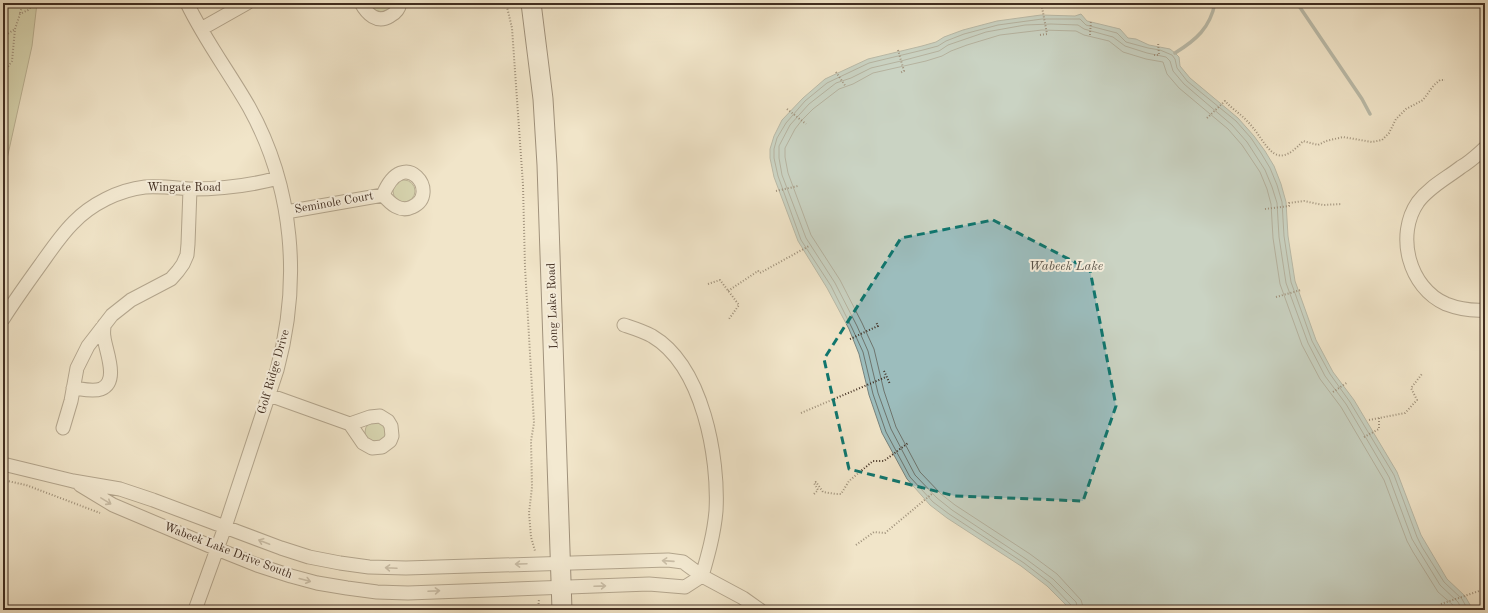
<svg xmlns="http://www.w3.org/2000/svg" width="1488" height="613" font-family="'Old Standard TT',serif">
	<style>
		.green { fill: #bbc496; stroke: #7e785b }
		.water { fill: #9cbdbd; stroke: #77837e }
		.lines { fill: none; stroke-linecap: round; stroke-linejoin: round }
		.shore { stroke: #6e756e; stroke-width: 1 }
		.stream { stroke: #77837e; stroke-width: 3.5 }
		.street-casing { stroke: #6c5b4a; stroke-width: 15 }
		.secondary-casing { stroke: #402d20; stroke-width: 21 }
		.path { stroke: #402d20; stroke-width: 2; stroke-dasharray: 1 2; stroke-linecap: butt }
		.street { stroke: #f6eedc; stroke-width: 13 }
		.secondary { stroke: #f6eedc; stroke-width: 19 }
		.oneway { stroke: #9b8e7e }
		.marked { fill: none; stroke: #0f766e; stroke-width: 3; stroke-dasharray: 8 5; stroke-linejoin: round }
		.labels { text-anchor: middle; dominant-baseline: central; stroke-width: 4; stroke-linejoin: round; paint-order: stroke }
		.street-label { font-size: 12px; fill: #402d20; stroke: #f6eedc }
		.water-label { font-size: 13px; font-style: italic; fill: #575147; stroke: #f6eedc }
	</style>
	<rect width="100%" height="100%" fill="#f1e5c9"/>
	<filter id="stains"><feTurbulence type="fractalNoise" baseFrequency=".005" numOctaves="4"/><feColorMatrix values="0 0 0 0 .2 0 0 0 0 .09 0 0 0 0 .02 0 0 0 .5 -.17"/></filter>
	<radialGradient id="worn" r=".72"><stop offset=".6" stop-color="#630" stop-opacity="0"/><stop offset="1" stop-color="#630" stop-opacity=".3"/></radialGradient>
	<path class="green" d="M3 3H37L32 46 5 168 3 172Z
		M371 3H392L389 9 382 12 375 10Z
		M393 191a11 11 0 1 1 22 0a11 11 0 1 1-22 0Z
		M365 432a11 11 0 1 1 22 0a11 11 0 1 1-22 0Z"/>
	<path class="water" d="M1081 14 1087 21 1120 29 1128 38 1136 39 1149 45 1170 49 1175 53 1179 57 1180 66 1190 78 1238 118 1254 136 1265 151 1274 166 1281 184 1286 202 1288 236 1295 281 1316 340 1333 372 1354 400 1397 472 1421 535 1447 579 1465 596 1473 610H1071L1047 586 1021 566 947 518 930 505 907 479 882 433 869 395 859 354 849 329 827 288 798 241 774 177 770 158V149L774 136 782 120 803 98 825 79 868 59 922 46 936 42 944 37 963 30 997 21 1041 15 1075 16Z"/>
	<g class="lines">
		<path class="shore" d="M1073 610 1072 606 1050 583 1024 563 949 514 933 502 910 477 886 432 873 394 863 352 852 328 831 286 801 240 778 176 774 158V149L777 138 786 123 805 101 827 83 869 63 923 50 938 46 946 41 964 34 998 25 1042 19H1080L1086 25 1117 33 1126 42 1148 48 1160 50 1172 55 1175 59 1177 68 1187 81 1236 121 1251 138 1261 153 1270 168 1277 185 1282 202 1284 236 1291 282 1312 341 1330 374 1350 402 1394 475 1417 537 1422 547 1444 582 1462 599 1468 610
			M1078 610 1076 602 1053 579 1026 559 952 510 937 498 915 475 891 429 878 393 868 351 857 326 835 283 806 238 782 175 779 158V146L790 125 809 104 836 83 851 78 871 68 901 61 939 51 948 45 986 32 1025 25 1051 24 1078 25 1084 29 1113 37 1125 46 1147 53 1166 57 1170 61 1173 71 1184 84 1232 125 1247 142 1265 170 1272 187 1277 203 1279 237 1286 283 1308 343 1325 376 1346 404 1389 477 1412 539 1418 549 1440 585 1458 602 1462 610
			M1084 610 1081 600 1057 574 1030 554 955 505 941 494 920 472 896 427 884 391 874 349 862 323 840 280 811 235 788 173 785 157V148L795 129 802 120 813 109 839 89 853 84 873 73 926 61 942 56 951 51 967 45 1000 35 1042 30 1076 31 1084 35 1109 41 1123 52 1146 59 1163 62 1167 74 1179 88 1228 129 1242 145 1260 172 1267 189 1271 204 1273 238 1280 284 1302 345 1320 379 1341 407 1384 480 1407 541 1413 552 1438 592 1453 605 1455 610"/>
		<path class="stream" d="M1297 3 1362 99 1370 114
			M1175 53C1196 40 1210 28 1215 3"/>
		<g class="street-casing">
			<path id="street" d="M187 3C204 39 229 72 249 107 294 188 301 282 277 370L225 527 195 610
				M361 3C367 14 377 24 390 16 396 13 399 9 400 3
				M201 29 247 3
				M1485 148C1477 155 1470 162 1461 167 1447 178 1429 187 1418 202 1395 235 1409 288 1446 304 1459 309 1471 311 1485 310
				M286 212 383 195C390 203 400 213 412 207 442 194 404 143 383 195
				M3 319C15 300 28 282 41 264 51 250 61 235 73 223 91 204 119 190 145 187 161 186 176 188 191 189 221 189 249 186 278 178
				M624 325C633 328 643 331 652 336 703 366 719 458 716 511 714 534 708 555 702 576
				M73 388C82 389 93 392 101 389 120 382 105 349 104 337 103 333 104 329 104 325
				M269 395 350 424 363 443 372 448 382 447 390 441 392 436 391 426 388 421 380 416 370 417 350 424
				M63 428 71 401 77 368 88 346 112 315 131 300 171 279 178 271 183 264 187 255 188 244 190 189
				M3 464 73 481 120 489 153 500 281 548 309 557 340 563 369 567 406 568 668 560 683 562 702 576 743 598 760 610
				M80 485 113 505 217 549 257 565 291 576 317 583 347 588 377 592 408 593 649 584 685 587 702 576"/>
		</g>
		<g class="secondary-casing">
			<path id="secondary" d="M531 3 543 99 547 165 562 610"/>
		</g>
		<path class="path" d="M506 3 512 28 523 185 525 267 534 423 531 441 532 487 529 513 531 537 535 551
			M20 13 23 3
			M1040 35 1047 34 1042 7
			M1090 35 1091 20
			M3 37 15 29
			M898 50 904 71 900 73
			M1154 55H1159L1158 42
			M836 72 846 87
			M3 74 12 61 15 29 20 14 28 10 32 6 31 3
			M787 109 806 124
			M1207 118 1225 101C1232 109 1241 114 1248 122 1267 141 1273 175 1303 141L1318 145 1326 141 1343 137 1372 142 1382 140 1389 133 1396 119 1406 109 1423 100 1434 85 1440 80H1445
			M776 191 798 186
			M1265 209 1289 206V203L1304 201 1323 205 1342 204
			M708 284 720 280 739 305 729 319
			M728 291 758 271 760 273 809 246
			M1276 297 1301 290
			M850 339 878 326 876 322
			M884 371 890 384
			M1333 392 1348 382
			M801 413 886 377
			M1369 420 1405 413 1417 400 1411 388 1422 374
			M1364 437 1379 429V418
			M3 480 26 485 100 513
			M814 494 818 490 814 483 816 482 823 492 836 494H841L849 481 873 461H884L908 443
			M856 545 874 532 885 533 933 493
			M1441 604 1485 589
			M538 610 539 599"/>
		<use href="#street" class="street"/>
		<use href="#secondary" class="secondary"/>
	</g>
	<defs><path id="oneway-shaft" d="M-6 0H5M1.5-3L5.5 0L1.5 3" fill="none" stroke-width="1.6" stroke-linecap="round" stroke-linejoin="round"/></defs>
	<g class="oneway">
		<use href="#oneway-shaft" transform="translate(106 501) rotate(31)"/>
		<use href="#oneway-shaft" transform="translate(264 542) rotate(-159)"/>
		<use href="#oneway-shaft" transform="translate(668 561) rotate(-176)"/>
		<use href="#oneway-shaft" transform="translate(521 564) rotate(178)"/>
		<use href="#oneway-shaft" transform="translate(391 568) rotate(-177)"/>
		<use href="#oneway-shaft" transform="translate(305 580) rotate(15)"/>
		<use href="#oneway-shaft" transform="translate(600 586) rotate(-2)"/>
		<use href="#oneway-shaft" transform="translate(434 591) rotate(-3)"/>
	</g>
	<path d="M0 0H1488V613H0ZM993 220 1090 270 1116 406 1083 501 955 496 849 469 824 359 901 238Z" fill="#f1e5c9" fill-opacity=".55" fill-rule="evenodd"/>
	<path class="marked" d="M993 220 1090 270 1116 406 1083 501 955 496 849 469 824 359 901 238Z"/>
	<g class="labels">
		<g class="street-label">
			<text x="184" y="188">Wingate Road</text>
			<text transform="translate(334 203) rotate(-10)">Seminole Court</text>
			<text transform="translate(553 306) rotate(-92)">Long Lake Road</text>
			<text transform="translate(274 372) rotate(-74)">Golf Ridge Drive</text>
			<text transform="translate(228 551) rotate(21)">Wabeek Lake Drive South</text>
		</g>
		<g class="water-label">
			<text x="1066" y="266">Wabeek Lake</text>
		</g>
	</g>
	<rect width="1488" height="613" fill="none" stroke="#f1e5c9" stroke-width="16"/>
	<rect x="4" y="4" width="1480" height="605" fill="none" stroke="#402d20" stroke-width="2"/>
	<rect x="8" y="8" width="1472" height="597" fill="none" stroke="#402d20"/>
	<rect width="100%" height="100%" filter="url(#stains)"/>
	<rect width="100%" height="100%" fill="url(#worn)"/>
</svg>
